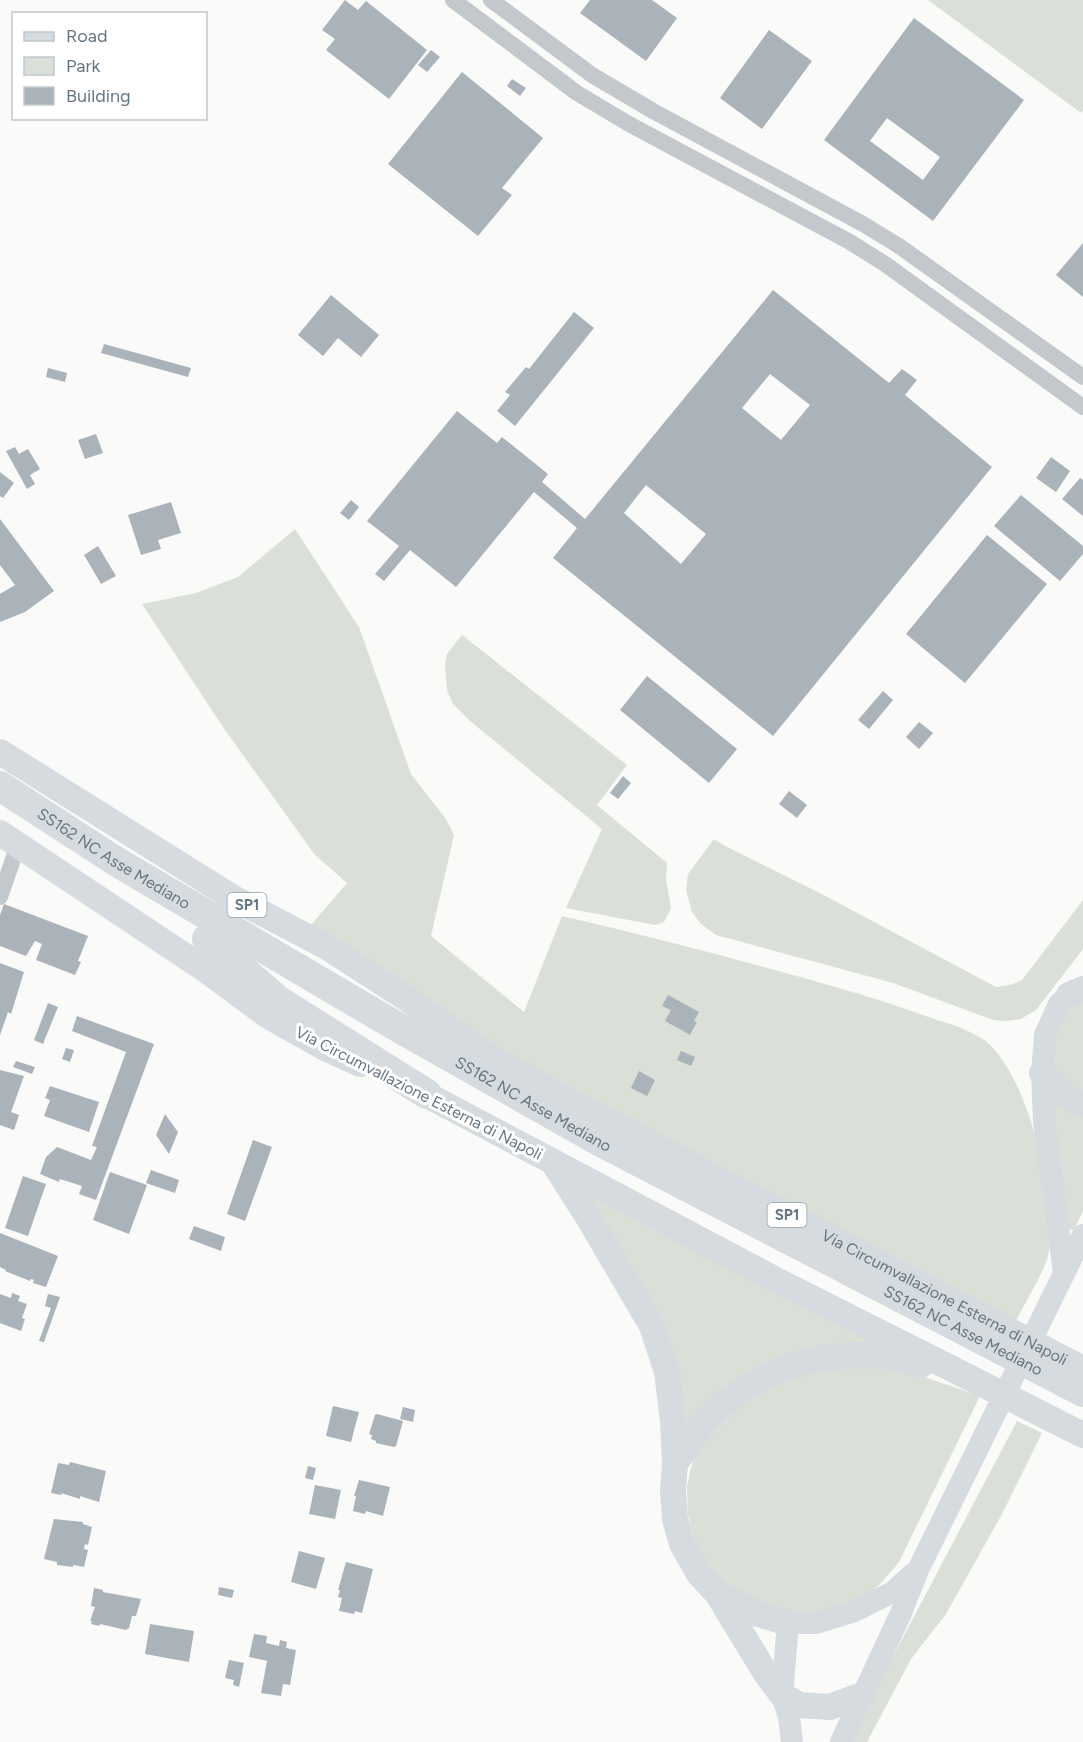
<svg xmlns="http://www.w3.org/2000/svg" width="1083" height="1742" font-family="Figtree,sans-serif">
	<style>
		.green { fill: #dadfd7 }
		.building { fill: #aab3b9; fill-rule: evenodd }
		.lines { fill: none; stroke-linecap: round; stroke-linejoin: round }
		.street { stroke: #c3c8cc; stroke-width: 16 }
		.secondary { stroke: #d6dbdf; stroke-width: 22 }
		.primary { stroke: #d6dbdf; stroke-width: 26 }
		.highway { stroke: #d6dbdf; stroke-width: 30 }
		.labels { text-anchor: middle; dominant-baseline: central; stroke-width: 6; stroke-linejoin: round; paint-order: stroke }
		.shield { fill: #fff; stroke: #939fa8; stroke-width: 1.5 }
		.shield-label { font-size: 15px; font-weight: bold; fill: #657683 }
		.street-label { font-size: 16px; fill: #657683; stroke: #fff }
	</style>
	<rect width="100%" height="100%" fill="#fafaf8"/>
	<path class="green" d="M928 0H1083V110L1081 113Z
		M295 529 359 627 411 774 446 819 454 835 431 936 524 1012 562 916C654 937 744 961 835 987 869 996 901 1007 934 1019 950 1024 967 1029 981 1038 1027 1066 1059 1204 1048 1256 1044 1272 1024 1304 1016 1321L520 1064 311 925 347 883 315 855 225 730 142 604 196 593 238 577Z
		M462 635 627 765 597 805 667 863 666 879 671 908 664 922 655 925 566 908 602 829 470 721 453 704 447 690 445 664 447 654Z
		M714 839 725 846 814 890 996 987 1010 985 1022 980 1083 900V949L1036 1010 1021 1019 1006 1021 993 1020 893 983 716 935 701 924 692 912 686 890 688 874Z
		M1083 998V1098L1052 1066 1054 1025 1075 1002Z
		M1050 1094 1083 1113V1211L1074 1230 1069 1229Z
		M587 1191 878 1345 840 1347 684 1437 679 1412Z
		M868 1363 907 1371 980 1396 899 1562 879 1585 868 1594 827 1612 783 1613 730 1589 710 1568 695 1543 688 1515 687 1486 690 1472 694 1458 710 1428 778 1376Z
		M1017 1421 1042 1433 1002 1514 946 1614 911 1659 867 1742H848Z"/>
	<path class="building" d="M345 0 358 10 366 1 427 50 389 99 326 50 335 39 322 30Z
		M590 0H652L677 18 646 61 580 13Z
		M914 18 1024 100 933 221 824 140ZM887 118 940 157 923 180 870 141Z
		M769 30 812 61 762 129 720 98Z
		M431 50 440 57 427 72 418 65Z
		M462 72 543 138 502 188 512 195 478 236 388 164Z
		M512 79 526 88 520 96 507 86Z
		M1083 243V297L1056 275Z
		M773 290 889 383 902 369 917 380 905 395 992 467 773 736 553 558 577 528 534 492 456 587 410 550 384 581 375 574 399 546 367 521 457 411 497 443 502 437 548 474 542 482 585 519ZM770 374 810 405 781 440 742 408ZM646 485 706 534 681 564 624 513Z
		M331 295 379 335 361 357 338 338 323 356 298 335Z
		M574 312 594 328 515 426 497 411 510 395 505 392 526 367 529 369Z
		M104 344 191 368 188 377 101 353Z
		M48 368 67 373 65 382 46 377Z
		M96 434 103 453 85 459 78 440Z
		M15 447 19 454 28 449 40 469 30 475 35 484 27 489 6 451Z
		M1051 457 1070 471 1056 492 1036 478Z
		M0 472 14 483 3 498 0 496Z
		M1080 478 1083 480V516L1062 499Z
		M1021 495 1083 546V554L1060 581 994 526Z
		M351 500 359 507 349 520 340 513Z
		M171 502 181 533 158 540 161 549 141 555 128 515Z
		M0 519 54 591 25 612 0 622V594L15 585 0 565Z
		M987 535 1047 584 965 683 906 634Z
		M98 546 116 576 101 584 84 555Z
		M647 676 737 749 709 783 620 710Z
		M883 691 893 700 869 729 858 720Z
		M919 722 933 733 919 749 906 737Z
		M623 776 631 783 618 799 610 793Z
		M789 791 807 805 797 818 779 804Z
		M4 904 88 936 78 961 81 962 75 975 36 960 42 944 35 941 26 956 0 946V915Z
		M0 963 24 972 11 1014 8 1012 0 1035Z
		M668 995 699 1012 694 1021 697 1022 690 1035 665 1021 671 1010 662 1006Z
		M48 1003 58 1007 43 1044 34 1040Z
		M77 1016 154 1044 96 1200 79 1194 82 1186 60 1179 59 1182 40 1174 46 1157 57 1147 91 1160 97 1147 92 1146 126 1052 72 1031Z
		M66 1048 74 1050 70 1062 62 1059Z
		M681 1051 695 1057 691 1066 677 1060Z
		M16 1061 35 1067 32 1074 13 1067Z
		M0 1070 24 1076 11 1112 19 1115 14 1130 0 1125Z
		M639 1071 655 1080 647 1096 631 1088Z
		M50 1086 99 1102 89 1132 44 1116 50 1100 45 1098Z
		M165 1114 178 1132 169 1154 156 1135Z
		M253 1140 272 1147 245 1221 227 1214Z
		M151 1170 179 1180 175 1193 146 1183Z
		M110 1172 147 1185 129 1234 93 1220Z
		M23 1176 46 1184 28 1236 5 1228Z
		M194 1226 225 1237 221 1251 189 1239Z
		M0 1233 58 1256 46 1287 33 1283 34 1280 31 1279 30 1281 5 1271 6 1270 0 1267Z
		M12 1293 20 1296 18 1301 27 1304 22 1318 25 1319 21 1331 0 1323V1294L11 1298Z
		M48 1294 60 1297 44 1342 39 1341 51 1308 45 1306Z
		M333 1406 359 1412 351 1442 326 1436Z
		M403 1407 415 1410 413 1422 400 1419Z
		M377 1414 403 1421 396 1446 394 1447 376 1443V1441L371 1439 372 1435 369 1434 375 1415Z
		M70 1462 106 1471 99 1502 80 1496V1499L61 1493 62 1495 51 1493 58 1463 69 1465Z
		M308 1466 316 1468 313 1480 305 1478Z
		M359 1480 390 1487 383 1516 366 1511 365 1514 353 1511 356 1496H354Z
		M315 1485 341 1490 335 1519 309 1514Z
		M54 1519 83 1522V1524L92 1527 88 1545 85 1544 84 1549 88 1550 84 1567 73 1565V1567L57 1565V1562L44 1559Z
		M299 1551 325 1558 316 1589 291 1582Z
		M346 1562 373 1569 362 1613 355 1611 354 1614 339 1611 342 1598 338 1597 340 1590H338Z
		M219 1587 234 1590 232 1598 218 1595Z
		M94 1588 103 1590V1592L141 1599 136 1616H132L129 1628 126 1630 100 1624 99 1626 91 1624 92 1621H90L95 1607 91 1606Z
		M150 1624 194 1631 189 1662 145 1654Z
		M254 1634 267 1636 266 1643 279 1646 280 1640 287 1642 286 1648 296 1650 290 1685 283 1684 281 1696 261 1693 267 1661 249 1657Z
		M229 1660 244 1663 239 1687 233 1685 234 1680 225 1678Z"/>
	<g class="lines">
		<path class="street" d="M453 0 577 93 629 124 850 242 885 264 1083 407
			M491 0 592 75 653 111 863 224 899 246 1083 377
			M0 897 18 845"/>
		<path class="secondary" d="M1064 1273 1044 1121 1042 1073 1045 1035 1059 1004 1069 995
			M792 1742 789 1717 782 1695 788 1623H816L855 1611 893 1592 914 1573
			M841 1742 901 1613 918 1570 1083 1235"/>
		<g class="primary">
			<path id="s1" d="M0 752 235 899 327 947 409 1000 493 1059 588 1111 1083 1369"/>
			<path d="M0 833 206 970 268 1016 325 1048 360 1064"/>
			<path d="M1069 995 1083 989"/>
			<path d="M1042 1073 1068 1097 1083 1105"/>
			<path d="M410 1086 778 1281 1083 1435"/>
			<path d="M553 1162 588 1217 652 1326 667 1372 673 1421 675 1464 673 1490 675 1519 682 1544 699 1574 717 1593 765 1672 782 1695 799 1705 830 1707 862 1695"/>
			<path d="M675 1464C686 1448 697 1429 711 1415 758 1369 819 1350 885 1356 897 1357 909 1362 921 1365"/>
			<path d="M717 1593 758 1614 788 1623"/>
		</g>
		<g class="highway">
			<path id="s2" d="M0 786 117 862 389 1022 599 1141 1083 1392"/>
			<path d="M207 939 279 1001 427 1094"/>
		</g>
	</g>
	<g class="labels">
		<g class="shield">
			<rect x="227.5" y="893" width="39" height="24" rx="4.5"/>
			<rect x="767.5" y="1203" width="39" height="24" rx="4.5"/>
		</g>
		<g class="shield-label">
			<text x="247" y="905">SP1</text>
			<text x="787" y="1215">SP1</text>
		</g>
		<g class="street-label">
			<text stroke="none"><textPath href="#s2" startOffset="135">SS162 NC Asse Mediano</textPath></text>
			<text transform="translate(419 1093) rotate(27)">Via Circumvallazione Esterna di Napoli</text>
			<text stroke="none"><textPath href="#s2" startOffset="621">SS162 NC Asse Mediano</textPath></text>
			<text stroke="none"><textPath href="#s1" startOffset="1092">Via Circumvallazione Esterna di Napoli</textPath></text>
			<text stroke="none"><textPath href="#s2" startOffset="1107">SS162 NC Asse Mediano</textPath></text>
		</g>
	</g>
	<rect x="12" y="12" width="195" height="108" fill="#ffffff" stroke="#c1c8cd" stroke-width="1.5"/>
	<rect x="24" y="32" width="30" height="9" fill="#d6dbdf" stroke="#c1c8cd" stroke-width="1.5"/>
	<text x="66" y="42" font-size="18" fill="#657683">Road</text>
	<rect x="24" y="57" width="30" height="18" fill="#dadfd7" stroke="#c1c8cd" stroke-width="1.5"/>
	<text x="66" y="72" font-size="18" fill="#657683">Park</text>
	<rect x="24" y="87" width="30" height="18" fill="#aab3b9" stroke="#c1c8cd" stroke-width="1.5"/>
	<text x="66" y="102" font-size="18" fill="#657683">Building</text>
</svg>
